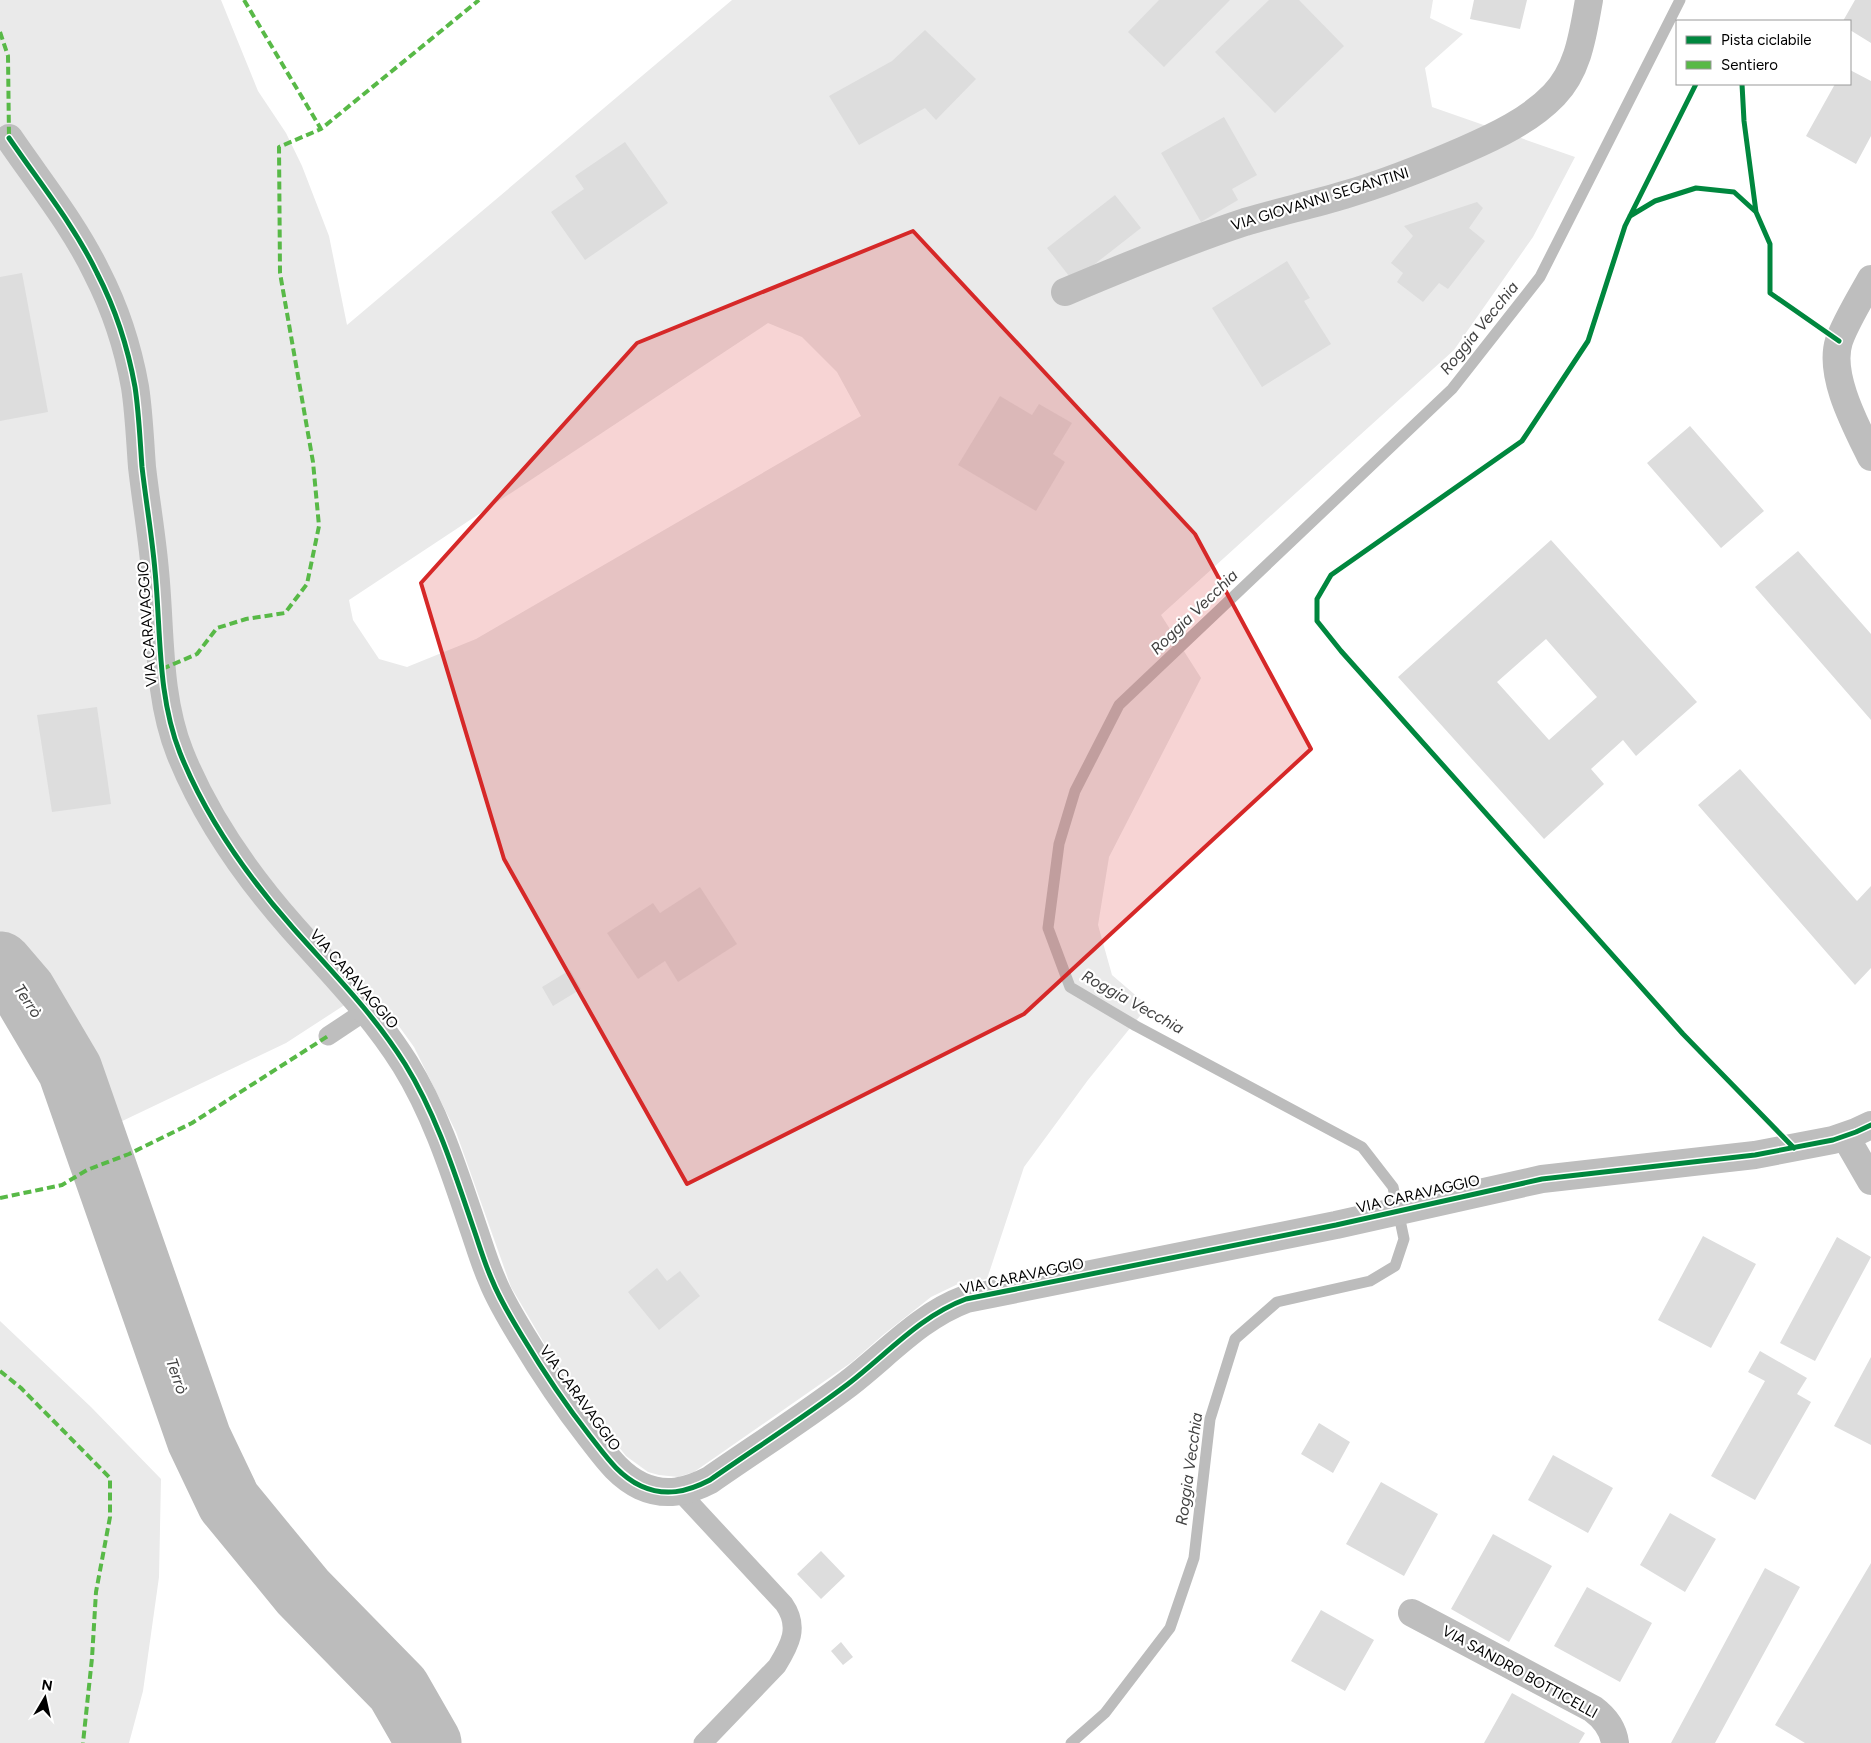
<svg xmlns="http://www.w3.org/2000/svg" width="1871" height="1743" font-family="Figtree,sans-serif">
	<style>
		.green { fill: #eaeaea; fill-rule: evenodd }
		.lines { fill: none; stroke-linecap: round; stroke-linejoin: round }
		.stream { stroke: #bcbcbc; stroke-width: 11 }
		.river { stroke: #bcbcbc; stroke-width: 65 }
		.building { fill: #ddd; fill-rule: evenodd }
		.service { stroke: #bebebe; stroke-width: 19 }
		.minor { stroke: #bebebe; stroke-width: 28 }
		.quiet { stroke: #58b947; stroke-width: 4; stroke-dasharray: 8 4; stroke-linecap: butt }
		.cycleway-casing { stroke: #fff; stroke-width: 8 }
		.cycleway { stroke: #00873e; stroke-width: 5 }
		.marked { fill: #d62828; fill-opacity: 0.2; stroke: #d62828; stroke-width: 4; stroke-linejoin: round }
		.labels { text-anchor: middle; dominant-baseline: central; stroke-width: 4.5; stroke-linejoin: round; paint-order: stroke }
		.street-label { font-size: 15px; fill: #000; stroke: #fff }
		.water-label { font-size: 16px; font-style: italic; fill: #414141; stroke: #fff }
	</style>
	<rect width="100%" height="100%" fill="#fff"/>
	<path class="green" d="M0 0H221L258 91 286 133 302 166 329 236 347 325 732 0H1433L1430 18 1463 34 1425 68 1432 107 1575 157 1533 237 1454 350 1161 615 1201 678 1109 857 1098 925 1112 975 1148 1006 1088 1080 1024 1167 987 1279 960 1283 931 1297 883 1335 852 1362 694 1472 678 1477 659 1475 648 1472 626 1456 577 1394 544 1343 511 1287 456 1132 414 1047 380 1000 363 993 286 1043 116 1124 73 1040 17 958 0 957ZM768 323 802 337 837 372 861 416 476 639 407 667 379 659 353 620 349 600Z
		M0 1321 91 1407 161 1479 159 1577 143 1691 129 1743H0Z"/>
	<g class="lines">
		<path class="stream" d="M1071 1743 1105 1713 1170 1628 1194 1558 1210 1419 1235 1339 1277 1302 1370 1281 1395 1266 1404 1239 1393 1187 1362 1147 1136 1026 1070 987 1048 928 1059 844 1075 791 1119 705 1452 389 1540 277 1680 0"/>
		<path class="river" d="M0 964 24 992 70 1070 199 1439 229 1502 303 1592 398 1689 429 1743"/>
	</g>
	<path class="building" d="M1159 0H1230L1164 67 1128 32Z
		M1269 0H1299L1344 46 1275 113 1215 52Z
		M1474 0H1527L1520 29 1470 19Z
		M1855 0H1871V43L1850 30V21H1843Z
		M925 30 976 79 936 120 925 108 859 145 829 96 892 61Z
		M1850 70 1871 81V136L1856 164 1806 136 1835 84H1850Z
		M1224 117 1257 175 1232 189 1238 200 1201 222 1161 153Z
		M625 142 668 203 585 260 551 212 584 189 575 176Z
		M1115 195 1141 228 1073 281 1047 248Z
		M1477 202 1483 208 1469 228 1485 241 1448 289 1439 283 1423 302 1397 282 1403 273 1391 263 1413 236 1404 226Z
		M1287 261 1310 298 1304 301 1331 344 1262 387 1212 308Z
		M22 273 48 412 0 421V277Z
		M1000 396 1032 415 1039 404 1072 423 1053 454 1065 462 1036 511 958 465Z
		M1690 426 1764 511 1721 548 1647 463Z
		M1551 540 1697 702 1636 756 1623 740 1591 769 1604 784 1544 839 1398 677ZM1546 639 1597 697 1549 740 1497 682Z
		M1798 551 1871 634V720L1755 587Z
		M97 707 111 804 52 812 37 715Z
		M1740 769 1857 901 1871 886V968L1855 985 1698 805Z
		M700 887 737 944 678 982 665 961 638 979 607 933 653 903 660 913Z
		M570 970 581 989 553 1006 542 987Z
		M1703 1236 1756 1264 1711 1348 1658 1320Z
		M1837 1237 1871 1257 1815 1361 1780 1343Z
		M657 1268 667 1281 680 1271 700 1296 659 1330 628 1292Z
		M1760 1351 1807 1378 1797 1394 1811 1402 1755 1500 1711 1476 1765 1381 1748 1372Z
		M1871 1357V1445L1834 1426Z
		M1319 1423 1350 1442 1333 1473 1301 1454Z
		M1553 1455 1613 1488 1588 1533 1528 1500Z
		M1381 1482 1438 1514 1404 1576 1346 1544Z
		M1670 1513 1716 1539 1685 1592 1640 1565Z
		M1493 1534 1552 1566 1509 1642 1451 1609Z
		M821 1551 845 1576 821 1599 797 1574Z
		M1871 1563V1743H1805L1775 1725Z
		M1765 1568 1800 1587 1715 1743H1671Z
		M1587 1587 1652 1623 1620 1682 1554 1646Z
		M1321 1610 1374 1640 1345 1691 1291 1661Z
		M841 1642 853 1657 843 1665 831 1651Z
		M1512 1693 1585 1733 1579 1743H1484Z"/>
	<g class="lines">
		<path class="service" d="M328 1036 367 1010
			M680 1492 784 1604C800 1627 790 1645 777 1666L703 1743"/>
		<path class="minor" d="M9 138C39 182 74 225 97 273 115 308 128 348 135 387 139 413 140 441 142 467 146 502 152 536 155 571 161 631 157 695 180 753 206 818 247 876 293 928 332 972 373 1013 405 1064 436 1114 454 1171 473 1227 479 1244 484 1262 492 1280 500 1300 511 1318 522 1336 543 1371 565 1404 590 1436 605 1455 618 1475 641 1486 665 1497 687 1492 710 1480 756 1448 803 1418 848 1384 887 1354 920 1316 966 1299L1336 1225 1542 1179 1755 1155 1833 1140 1856 1132 1871 1125
			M1871 279C1861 297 1845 323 1839 341 1828 375 1856 426 1871 457
			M1065 292C1124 267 1184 242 1245 222 1278 212 1311 205 1344 195 1385 183 1425 167 1464 150 1496 136 1530 120 1554 95 1579 69 1583 33 1589 0
			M1845 1136 1871 1181
			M1412 1613 1593 1709C1605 1718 1613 1728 1615 1743"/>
		<path class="quiet" d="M244 0 321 129 479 0
			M0 32 8 56 9 138
			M162 669 197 654 217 628 246 619 285 613 307 584 319 526 313 462 280 273 279 147 321 129
			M0 1198 62 1185 87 1170 129 1154 192 1123 328 1036
			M0 1371 21 1388 110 1478V1517L96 1592 92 1658 83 1743"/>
		<g class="cycleway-casing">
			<path id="cycleway" d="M1696 84 1625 226 1588 341 1522 441 1331 575 1317 599V621L1341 651 1683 1034 1794 1148
				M1742 84 1744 121 1756 212
				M9 138C39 182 74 225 97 273 115 308 128 348 135 387 139 413 140 441 142 467 146 502 152 536 155 571 161 631 157 695 180 753 206 818 247 876 293 928 332 972 373 1013 405 1064 436 1114 454 1171 473 1227 479 1244 484 1262 492 1280 500 1300 511 1318 522 1336 543 1371 565 1404 590 1436 605 1455 618 1475 641 1486 665 1497 687 1492 710 1480 756 1448 803 1418 848 1384 887 1354 920 1316 966 1299L1336 1225 1542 1179 1755 1155 1833 1140 1856 1132 1871 1125
				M1630 216 1655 201 1696 188 1734 192 1756 212 1770 244V293L1839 341"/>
		</g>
		<use href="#cycleway" class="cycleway"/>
	</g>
	<path class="marked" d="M913 231 1195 534 1311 749 1024 1014 687 1184 504 859 421 583 637 343Z"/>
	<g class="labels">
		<g class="street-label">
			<text transform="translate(1320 199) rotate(-17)">VIA GIOVANNI SEGANTINI</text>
			<text transform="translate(147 624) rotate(-94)">VIA CARAVAGGIO</text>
			<text transform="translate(354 979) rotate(49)">VIA CARAVAGGIO</text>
			<text transform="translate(1418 1194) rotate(-13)">VIA CARAVAGGIO</text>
			<text transform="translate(1022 1276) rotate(-12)">VIA CARAVAGGIO</text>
			<text transform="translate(580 1398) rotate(54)">VIA CARAVAGGIO</text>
			<text transform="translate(1520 1672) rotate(29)">VIA SANDRO BOTTICELLI</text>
		</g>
		<g class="water-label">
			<text transform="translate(1479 328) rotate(-51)">Roggia Vecchia</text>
			<text transform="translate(1194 612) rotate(-44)">Roggia Vecchia</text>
			<text transform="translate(28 1001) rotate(56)">Terrò</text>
			<text transform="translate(1133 1002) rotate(29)">Roggia Vecchia</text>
			<text transform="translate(177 1376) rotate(71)">Terrò</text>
			<text transform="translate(1189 1469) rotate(-82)">Roggia Vecchia</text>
		</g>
	</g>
	<rect x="1676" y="20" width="175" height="65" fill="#ffffff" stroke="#999999"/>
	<rect x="1686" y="36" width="25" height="8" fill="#00873e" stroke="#999999"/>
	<text x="1721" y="45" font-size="15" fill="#000000">Pista ciclabile</text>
	<rect x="1686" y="61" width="25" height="8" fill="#58b947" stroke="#999999"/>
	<text x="1721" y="70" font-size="15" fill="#000000">Sentiero</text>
	<g transform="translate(45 1698) rotate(9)" stroke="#ffffff" stroke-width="4" paint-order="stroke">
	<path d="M0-4L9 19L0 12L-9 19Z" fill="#000000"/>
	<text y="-8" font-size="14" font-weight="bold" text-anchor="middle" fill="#000000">N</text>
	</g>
</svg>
